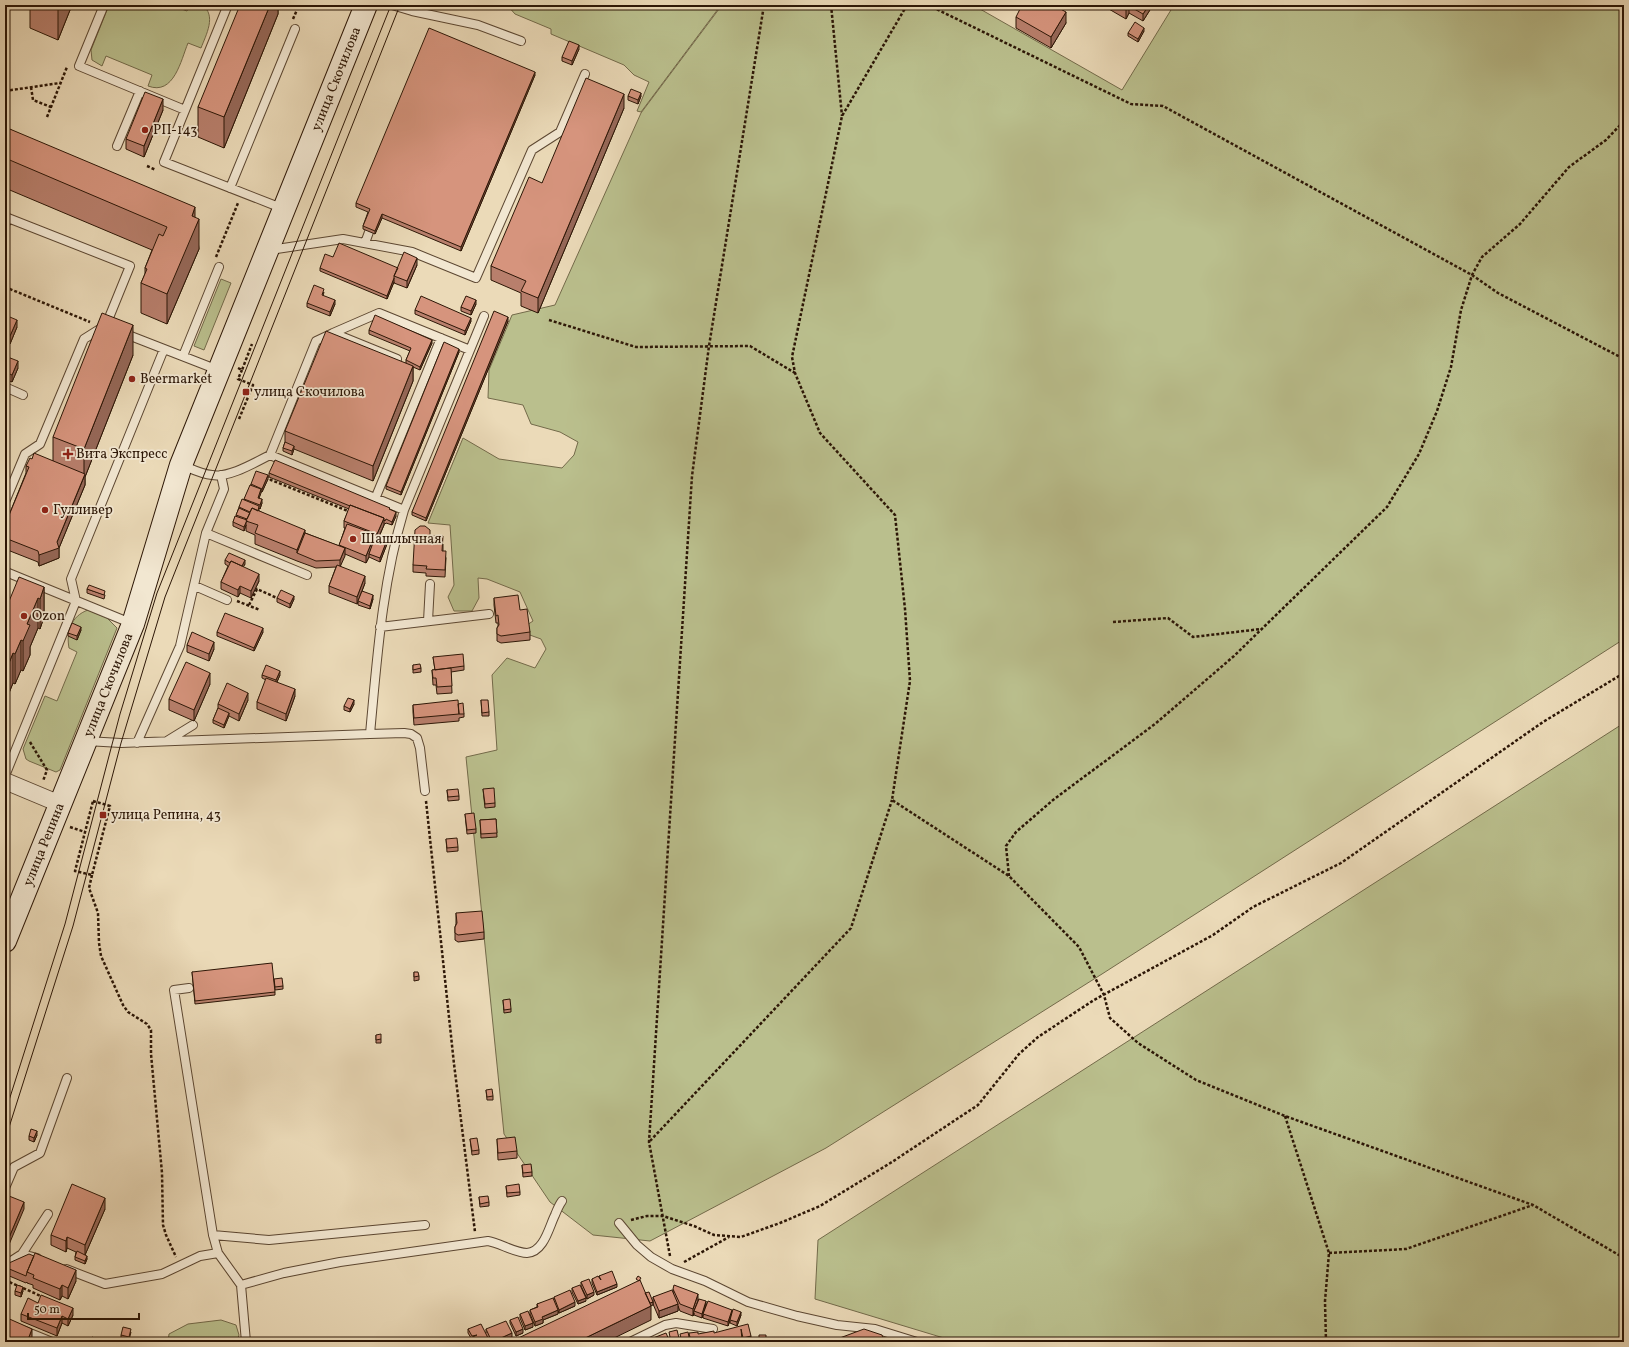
<svg xmlns="http://www.w3.org/2000/svg" width="1629" height="1347" font-family="Vollkorn,serif">
	<style>
		.green { fill: #babf8d; stroke: #736a4a }
		.lines { fill: none; stroke-linecap: round; stroke-linejoin: round }
		.lane-casing { stroke: #5c4732; stroke-width: 10 }
		.street-casing { stroke: #5c4732; stroke-width: 18 }
		.secondary-casing { stroke: #2c1606; stroke-width: 24 }
		.path { stroke: #2c1606; stroke-width: 2.5; stroke-dasharray: 3 2; stroke-linecap: butt }
		.lane { stroke: #f2e7d1; stroke-width: 8 }
		.street { stroke: #f2e7d1; stroke-width: 16 }
		.secondary { stroke: #f2e7d1; stroke-width: 22 }
		.tram { stroke: #2c1606; stroke-width: 1 }
		.wall { fill: #b87f6c; stroke: #2c1606 }
		.shaded-wall { fill: #966858; stroke: #2c1606 }
		.building { fill: #d6947d; stroke: #2c1606 }
		.poi-dot { fill: #8f2418; stroke: #f2e7d1; stroke-width: 1.5 }
		.labels { text-anchor: middle; dominant-baseline: central; stroke-width: 3.5; stroke-linejoin: round; paint-order: stroke }
		.street-label { font-size: 14px; fill: #2c1606; stroke: #f2e7d1 }
		.poi-label { font-size: 14px; fill: #2c1606; stroke: #f2e7d1; text-anchor: start }
	</style>
	<rect width="100%" height="100%" fill="#ebdab8"/>
	<filter id="stains"><feTurbulence type="fractalNoise" baseFrequency=".005" numOctaves="4"/><feColorMatrix values="0 0 0 0 .2 0 0 0 0 .09 0 0 0 0 .02 0 0 0 .5 -.17"/></filter>
	<radialGradient id="worn" r=".72"><stop offset=".6" stop-color="#630" stop-opacity="0"/><stop offset="1" stop-color="#630" stop-opacity=".3"/></radialGradient>
	<path class="green" d="M109 5H171L187 11 190 5H202C217 15 206 35 201 48L188 43C181 60 174 96 148 86L152 75 106 56 102 66 92 60 91 50Z
		M507 5H721L641 112 637 111 649 82 634 75 624 65 551 34V29L515 14Z
		M722 5H973L1122 90 1174 5H1624V639L1102 974 826 1148 650 1241 593 1235 550 1202 504 1134 466 757 497 750 492 675 507 658 535 668 546 649 541 639 527 634 524 627 533 621 520 592 487 579 478 578 479 598 472 611H454L448 597 454 585 450 525 428 523 463 438 499 459 562 468 574 455 578 442 560 432 531 424 523 405 488 398 489 370 512 315 555 305 641 113Z
		M221 279 231 283 204 350 194 346Z
		M88 610 107 618 117 628 60 770 56 772 29 761 26 759 23 749 45 696 57 701 77 652 69 648C66 632 71 616 88 610Z
		M1624 723V1342H1057C1030 1332 986 1342 957 1342L815 1299 818 1240Z
		M221 1320 236 1325 239 1335 237 1342H168L169 1334 188 1324Z"/>
	<g class="lines">
		<g class="lane-casing">
			<path id="lane" d="M104 5 79 66 185 110
				M222 5 227 7 164 162 284 209
				M392 5 412 11 478 25 521 41
				M117 146 140 91
				M230 188 295 29
				M5 225 8 218 130 266 106 325
				M365 243 369 232
				M270 250 343 239 412 252 476 278 532 150 560 132 585 74
				M123 333 218 370
				M333 333 379 313 470 350
				M183 356 219 267
				M5 387 23 395
				M270 455 404 510
				M182 465C192 469 201 474 212 475 229 478 254 463 270 455L316 341 333 333 397 359
				M221 475 224 489 206 533 307 575
				M375 499 441 338
				M5 502 25 454 40 444 84 339 103 327
				M5 574 6 572 133 624
				M195 586 227 600
				M428 621 430 584
				M380 627 489 614
				M370 734 404 733 411 734 417 738 420 748 425 791
				M86 741 121 743 370 734C377 659 382 583 404 510L484 316
				M167 741 193 725
				M137 743 180 646 206 533
				M5 776 76 601 71 579 164 349
				M189 988 174 990 213 1235 218 1253 241 1285 246 1342
				M5 1188 14 1167 40 1153 67 1078
				M619 1223 637 1245 651 1257 672 1269 705 1281 748 1302 797 1316 837 1325 875 1329 917 1342
				M213 1235 269 1240 425 1225
				M22 1254 48 1214
				M5 1262 8 1263 22 1254 37 1258
				M66 1269 105 1284 162 1274 200 1256 218 1253
				M241 1285 284 1273 340 1262 488 1241C500 1243 515 1253 527 1253 544 1252 549 1227 555 1215 557 1210 559 1205 562 1201
				M5 1323 52 1342
				M630 1342 665 1325 676 1323 713 1329"/>
		</g>
		<g class="street-casing">
			<path id="street" d="M5 781 60 804"/>
		</g>
		<g class="secondary-casing">
			<g id="secondary">
				<path id="s1" d="M5 941 133 624 181 465 366 5"/>
			</g>
		</g>
		<path class="path" d="M831 5 842 116
			M907 5 842 116 792 357 795 373 820 433 895 515 905 609 910 681 892 800 1009 876 1079 947 1104 995 1110 1018 1138 1043 1196 1080 1285 1116 1533 1205 1624 1258
			M928 5 1131 104 1163 106 1472 275 1498 293 1624 359
			M293 19 299 5
			M31 87 33 100 51 107
			M5 91 60 83
			M47 117 67 67
			M147 166 156 170
			M216 257 238 203
			M5 287 90 322
			M549 320 636 347 750 346 795 373
			M238 368 242 370 252 344
			M239 419 253 385 238 379 242 370
			M266 476 271 480 348 511
			M237 601 260 610
			M249 605 257 589 277 598
			M1113 622 1168 618 1193 637 1261 629
			M30 742 47 770 43 781
			M93 801 110 806 92 875 75 871Z
			M426 801 454 1064 475 1232
			M70 827 85 832
			M92 875 89 888 98 913 99 943 101 956 123 1005 128 1012 147 1024 151 1030V1054L162 1173 163 1225 166 1235 176 1257
			M1009 876 1006 846 1016 832 1053 800 1155 724 1234 656 1387 507 1419 454 1437 411 1451 367 1461 310 1472 275 1482 257 1520 224 1569 167 1606 140 1624 121
			M1285 1116 1329 1253 1325 1301 1326 1342
			M650 1141 851 928 892 800
			M631 1220 647 1216H663L694 1226 714 1235 741 1237 780 1223 820 1206 892 1162 978 1105 1019 1054 1038 1037 1094 1000 1213 935 1253 907 1341 863 1543 722 1624 673
			M1329 1253 1406 1249 1533 1205
			M670 1256 649 1142 692 476 709 346 764 5
			M684 1262 729 1237
			M5 1280 43 1297"/>
		<use href="#lane" class="lane"/>
		<use href="#street" class="street"/>
		<use href="#secondary" class="secondary"/>
		<path class="tram" d="M5 1113 65 924 120 714 157 593 391 5
			M5 1140 73 926 121 743 165 597 400 5"/>
	</g>
	<path class="wall" d="M30 5H72L58 40 30 28Z
		M278 5V14L224 148 198 137V107Z
		M434 5H442L441 8Z
		M1102 5H1153L1143 21 1129 13 1126 19Z
		M1060 9 1066 23 1051 48 1016 28V17Z
		M1144 31 1138 42 1128 36V33Z
		M579 49 572 65 562 61V57Z
		M535 75 461 251 382 218 375 234 363 229V226L368 212 356 207V203Z
		M628 96H641L638 104 628 100Z
		M624 108 538 313 521 306V293L491 280V266L542 183Z
		M163 110 144 157 126 149V139Z
		M5 127 195 217 199 249 167 324 141 313V283L145 274V268L152 250 5 188Z
		M333 257 398 268 417 265 407 288 394 283V282L387 299 320 271V268Z
		M324 292 323 296 335 304 330 316 307 307V303Z
		M476 304 471 315 461 311V307Z
		M415 310 471 321 465 335 415 314Z
		M5 315 17 327 10 344 5 342Z
		M508 321 426 521 412 515V512Z
		M369 330 432 343 420 370 413 367V381L373 481 294 449 292 455 283 451V448L285 442V431L406 363V360L410 351 369 334Z
		M459 352 401 495 386 489V486Z
		M133 355 85 477V485L59 548V558L39 566 38 562 5 549V525L26 473V466L32 459 53 461V437Z
		M5 356 18 368 12 382 5 379Z
		M269 473 390 510 396 516 392 525 386 523 385 524H384V525L379 537 387 544 380 562 369 557 366 563 345 554 340 566 365 583 362 591 373 599 370 609 358 605V602L357 604 329 593V586L336 567 316 568 297 561 255 544V535L246 531V525L244 531 233 526V522L236 516 239 507 244 500 251 484 268 479 262 492H261L259 498 262 503 260 509 259 508V511L305 533 339 546 345 528H344V521L349 509 269 477Z
		M430 536 443 544V551L446 558 445 577 426 576V573L413 572V565Z
		M225 560 245 564 243 567 259 581 251 598 240 593 238 597 221 589V582L228 566 225 564Z
		M44 587V617L40 629 38 628 30 647V655L23 671 21 670 15 684 13 683 5 703V611Z
		M87 589 105 595 104 599 87 593Z
		M277 598 294 599 290 608 277 602Z
		M494 598 520 610 530 632V640L501 643 497 641V628L498 626V623H496L494 605Z
		M81 630 77 640 68 636V633Z
		M217 632H263L254 651 217 636Z
		M187 645 214 649 209 661 187 652Z
		M433 657 464 666V670L451 672 452 693 437 694 436 685H433L432 670H435Z
		M413 665 421 668V672L413 673Z
		M262 675H280L277 682 295 696 286 721 257 709V702L266 680 262 678Z
		M210 684 194 721 169 710V699Z
		M248 700 239 721 229 716 224 728 213 723V720L218 708V704Z
		M481 700 489 712V716H482Z
		M354 704 350 712 344 710V706Z
		M458 704 464 714V717L459 718V721L414 725 413 712V705Z
		M483 789 495 803V807L485 808Z
		M447 790 459 796V800L448 801Z
		M465 814 476 829V833L467 834Z
		M496 819 497 837 481 838 480 820Z
		M446 839 458 847V851L447 852Z
		M456 913 484 932V939L458 942 455 940V927L456 924Z
		M192 972 275 992V995L195 1004Z
		M414 972 419 976V980L414 981Z
		M274 979 283 986V989L275 990Z
		M503 1000 511 1009V1012L504 1013Z
		M376 1035 381 1039V1043H376Z
		M486 1090 493 1096V1100H487Z
		M37 1135 34 1142 29 1140V1136Z
		M470 1139 479 1150V1154L472 1155Z
		M497 1139 517 1151V1158L498 1160Z
		M522 1165 532 1172V1176L523 1177Z
		M506 1186 520 1192V1195L507 1197Z
		M479 1197 489 1202V1206L480 1207Z
		M105 1209 85 1255 87 1259 85 1264 75 1260V1257L76 1252 67 1248 66 1252 51 1245V1235Z
		M7 1268 76 1281 68 1299 62 1296 60 1300 33 1288V1285L27 1283V1282L26 1283 7 1275Z
		M599 1276 617 1287 597 1295 592 1283V1279L599 1278Z
		M581 1282 594 1295 587 1299 581 1286Z
		M572 1288 586 1301 578 1304 572 1292Z
		M673 1289 698 1299 706 1304 732 1312 741 1315 737 1326 730 1323V1321L728 1326 703 1318V1315L702 1318 694 1315V1313L693 1316 680 1311 678 1306V1311L659 1318 653 1304V1297L673 1293Z
		M15 1291H23L21 1297 15 1295Z
		M554 1297 575 1306 559 1313 558 1311V1314L543 1320V1323L535 1326 530 1314V1310L537 1307V1304L554 1300Z
		M38 1303 73 1315 68 1326 62 1323 57 1336 21 1321V1314Z
		M520 1314 533 1327 525 1330 520 1318Z
		M510 1320 523 1333 516 1336 510 1323Z
		M468 1329 486 1333V1329L512 1337 500 1342H462L471 1338 468 1333Z
		M131 1332 129 1340 121 1339V1335Z"/>
	<path class="shaded-wall" d="M60 5H72L58 40V9Z
		M270 5H278V14L224 148V117Z
		M1056 5H1062L1055 17V6Z
		M1128 5H1134L1129 6V13L1126 19V8Z
		M1149 5H1153L1143 21V14Z
		M1066 12V23L1051 48V37Z
		M1144 28V31L1138 42V39Z
		M579 45V49L572 65V61Z
		M535 72V75L461 251V247Z
		M641 93V96L638 104V100Z
		M624 94V108L538 313V298Z
		M163 99V110L144 157V146Z
		M195 207V228L199 219V249L167 324V294L192 216Z
		M382 214V218L375 234V231Z
		M417 258V265L407 288V281Z
		M394 278V282L387 299V296Z
		M335 300V304L330 316V312Z
		M476 300V304L471 315V311Z
		M508 317V321L426 521V518Z
		M471 318V321L465 335V331Z
		M17 320V327L10 344V336Z
		M133 325V355L85 477V485L59 548V558L39 566V555L57 542 84 477V449Z
		M432 340V343L420 370V367Z
		M459 349V352L401 495V492Z
		M18 361V368L12 382V375Z
		M413 366V381L373 481V466Z
		M294 446V449L292 455V451Z
		M268 475V479L262 492V489Z
		M261 489V493L258 501V498Z
		M262 499V503L260 509V505Z
		M396 512V516L392 525V522Z
		M384 518V525L377 541V534Z
		M246 522V525L244 531V527Z
		M305 530V540L297 553V550Z
		M375 534V542L369 554V557L366 563V556Z
		M387 540V544L380 562V558Z
		M345 548V556L340 567V560Z
		M245 560V564L241 571V568Z
		M259 574V581L251 598V591Z
		M365 576V583L357 604V597Z
		M240 586V593L238 597V590Z
		M44 587V617L40 629V599Z
		M373 595V599L370 609V606Z
		M294 596V599L290 608V604Z
		M38 598V628L30 647V655L23 671V641L27 624Z
		M81 627V630L77 640V636Z
		M263 628V632L254 651V648Z
		M21 640V670L15 684V654Z
		M214 642V649L209 661V654Z
		M13 653V683L5 703V673Z
		M280 671V675L276 684V680Z
		M210 673V684L194 721V710Z
		M295 689V696L286 721V714Z
		M248 693V700L239 721V714Z
		M354 700V704L350 712V709Z
		M229 713V716L224 728V725Z
		M37 1131V1135L34 1142V1138Z
		M105 1198V1209L85 1255V1245Z
		M24 1202V1209L5 1254V1247Z
		M67 1237V1248L66 1252V1241Z
		M87 1256V1259L85 1264V1261Z
		M76 1270V1281L68 1299V1288Z
		M617 1284V1287L597 1295V1292Z
		M62 1285V1296L60 1300V1289Z
		M23 1287V1291L21 1297V1293Z
		M594 1292V1295L587 1299V1295Z
		M698 1294V1301L694 1311 693 1316V1309Z
		M586 1298V1301L578 1304V1301Z
		M706 1301V1305L702 1318V1314Z
		M575 1302V1306L559 1313V1310Z
		M653 1302V1305L646 1308V1304Z
		M678 1304V1311L659 1318V1311Z
		M651 1306V1320L606 1342H577Z
		M73 1308V1315L68 1326V1319Z
		M558 1310V1314L543 1320V1323L535 1326V1322L542 1317Z
		M732 1310V1313L728 1326V1322Z
		M741 1312V1315L737 1326V1322Z
		M62 1316V1323L57 1336V1328Z
		M533 1323V1327L525 1330V1326Z
		M32 1329V1342H27Z
		M523 1329V1333L516 1336V1332Z
		M512 1333V1337L500 1342H492Z
		M751 1336V1340L743 1342V1338Z
		M742 1340V1342H731Z"/>
	<path class="building" d="M47 5H60L58 9Z
		M240 5H270L224 117 198 107Z
		M1022 5H1056L1055 6 1066 12 1051 37 1016 17Z
		M1121 5H1128L1126 8Z
		M1130 5H1149L1143 14 1129 6Z
		M1135 22 1144 28 1138 39 1128 33Z
		M429 28 535 72 461 247 382 214 375 231 363 226 370 209 356 203Z
		M569 41 579 45 572 61 562 57Z
		M586 78 624 94 538 298 521 291 526 281 491 266 529 177 542 183Z
		M631 89 641 93 638 100 628 96Z
		M145 92 163 99 144 146 126 139Z
		M5 127 195 207 192 216 199 219 167 294 141 283 147 269 145 268 159 234 163 236 167 227 5 158Z
		M339 243 398 268 394 276V278L387 296 320 268 325 254 333 257Z
		M404 252 417 258 407 281 394 276Z
		M314 285 324 289 322 295 335 300 330 312 307 303Z
		M421 296 471 318 465 331 415 310Z
		M466 296 476 300 471 311 461 307Z
		M494 311 508 317 426 518 412 512Z
		M102 313 133 325 84 449 53 437Z
		M5 315 17 320 10 336 5 334Z
		M375 315 432 340 420 367 406 360 411 348 369 330Z
		M326 331 413 366 373 466 285 431Z
		M444 342 459 349 401 492 386 486Z
		M5 356 18 361 12 375 5 372Z
		M285 442 294 446 292 451 283 448Z
		M34 453 85 474 57 542 59 548 39 555 38 551 5 538V525L29 467 26 466 30 458 32 459Z
		M275 460 390 508 389 509 396 512 392 522 386 519 385 521 384 520V518L350 505V506L269 473Z
		M256 471 268 475 262 489 251 484Z
		M250 485 261 489 258 498 262 499 260 505 244 499Z
		M242 499 259 506 258 511 252 508 250 512 239 507Z
		M350 505 384 518 377 534 344 521Z
		M239 508 250 513 247 519 236 515Z
		M252 508 305 530 297 550 255 533 258 525 246 521Z
		M235 516 247 520 244 527 233 522Z
		M347 524 375 534 366 556 339 545Z
		M420 526H425L430 530V536H443L442 551H446L445 570 426 569 427 566 413 565 415 530Z
		M305 533 345 548 340 560 316 561 297 553Z
		M378 536 387 540 380 558 369 554 375 537 377 538Z
		M229 553 245 560 242 566 231 561 230 563 225 560Z
		M231 561 259 574 251 591 240 586 238 590 221 582Z
		M337 565 365 576 357 597 329 586Z
		M19 577 44 587 40 599 38 598 27 624 30 625 23 641 21 640 15 654 13 653 5 673V611Z
		M89 585 105 591 104 595 87 589Z
		M281 590 294 596 290 604 277 598Z
		M362 591 373 595 370 606 358 601Z
		M518 595 520 610 527 609 530 632 501 636 497 634V628L499 625 498 615 496 616 494 598Z
		M225 613 263 628 254 648 217 632Z
		M72 623 81 627 77 636 68 633Z
		M192 632 214 642 209 654 187 645Z
		M463 654 464 666 435 670 433 657Z
		M186 662 210 673 194 710 169 699Z
		M420 664 421 668 413 670V665Z
		M266 665 280 671 276 680 262 675Z
		M451 668 452 686 437 687 436 678H433L432 670Z
		M266 678 295 689 286 714 257 702Z
		M227 683 248 693 239 714 218 704Z
		M348 698 354 700 350 709 344 706Z
		M458 700 459 714 414 718 413 705Z
		M481 700H488L489 712 482 713Z
		M463 703 464 714H459L458 704Z
		M218 708 229 713 224 725 213 720Z
		M494 788 495 803 485 804 483 789Z
		M458 789 459 796 448 797 447 790Z
		M474 813 476 829 467 830 465 814Z
		M496 819 497 833 481 834 480 820Z
		M457 838 458 847 447 848 446 839Z
		M482 911 484 932 458 935 455 933V927L457 923 456 913Z
		M272 963 275 992 195 1001 192 972Z
		M414 972H418L419 976 414 977Z
		M282 978 283 986 275 987 274 979Z
		M510 999 511 1009 504 1010 503 1000Z
		M381 1034V1039L376 1040V1035Z
		M492 1089 493 1096 487 1097 486 1090Z
		M31 1129 37 1131 34 1138 29 1136Z
		M515 1137 517 1151 498 1153 497 1139Z
		M477 1138 479 1150 472 1151 470 1139Z
		M531 1164 532 1172 523 1173 522 1165Z
		M72 1184 105 1198 85 1245 67 1237 66 1241 51 1235Z
		M519 1184 520 1192 507 1193 506 1186Z
		M9 1196 24 1202 5 1247V1204Z
		M488 1196 489 1202 480 1204 479 1197Z
		M77 1251 87 1256 85 1261 75 1257Z
		M35 1253 76 1270 68 1288 62 1285 60 1289 33 1278 34 1275 27 1272Z
		M29 1254 34 1256 27 1272 26 1276 7 1268 9 1263Z
		M612 1271 617 1284 597 1292 592 1279 598 1276 601 1280 599 1276Z
		M638 1276 641 1278 639 1281 636 1279Z
		M589 1279 594 1292 587 1295 581 1282Z
		M640 1280 651 1306 577 1342H510Z
		M17 1285 23 1287 21 1293 15 1291Z
		M580 1285 586 1298 578 1301 572 1288Z
		M674 1285 698 1294 693 1309 680 1304 673 1289Z
		M570 1290 575 1302 559 1310 554 1297Z
		M672 1290 678 1304 659 1311 653 1297Z
		M649 1292 653 1302 650 1303 645 1293Z
		M41 1295 73 1308 68 1319 62 1316 57 1328 21 1314 28 1298 38 1303Z
		M553 1298 558 1310 542 1317 543 1319 535 1322 530 1310 538 1307 537 1304Z
		M699 1299 706 1301 702 1314 694 1311Z
		M708 1301 732 1310 728 1322 703 1314Z
		M733 1309 741 1312 737 1322 730 1320Z
		M528 1311 533 1323 525 1326 520 1314Z
		M5 1317 32 1329 27 1342H5Z
		M518 1317 523 1329 516 1332 510 1320Z
		M506 1321 512 1333 492 1342 486 1329Z
		M481 1324 490 1342H462L477 1335 472 1336 468 1329Z
		M748 1324 751 1336 743 1338 741 1329 742 1340 731 1342H717L716 1338V1342H708V1340V1342H691L689 1333 698 1332V1334L714 1331V1333Z
		M123 1327 131 1329 129 1337 121 1335Z
		M864 1329 882 1335 885 1342H829Z
		M677 1330 680 1342H671L669 1332Z
		M688 1332 690 1342H682L680 1334Z
		M666 1333 670 1342H643Z
		M759 1335H766V1342H759Z
		M92 1337 106 1342H90Z"/>
	<g class="poi-dot">
		<circle cx="145" cy="130" r="4"/>
		<circle cx="132" cy="379" r="4"/>
		<rect x="242" y="388" width="8" height="8" rx="2"/>
		<path d="M66 448h4v4h4v4h-4v4h-4v-4h-4v-4h4z"/>
		<circle cx="45" cy="510" r="4"/>
		<circle cx="353" cy="539" r="4"/>
		<circle cx="24" cy="616" r="4"/>
		<rect x="99" y="811" width="8" height="8" rx="2"/>
	</g>
	<g class="labels">
		<g class="street-label">
			<text stroke="none"><textPath href="#s1" startOffset="924">улица Скочилова</textPath></text>
			<text stroke="none"><textPath href="#s1" startOffset="276">улица Скочилова</textPath></text>
			<text stroke="none"><textPath href="#s1" startOffset="104">улица Репина</textPath></text>
		</g>
		<g class="poi-label">
			<text x="153" y="130">РП-143</text>
			<text x="140" y="379">Beermarket</text>
			<text x="254" y="392">улица Скочилова</text>
			<text x="76" y="454">Вита Экспресс</text>
			<text x="53" y="510">Гулливер</text>
			<text x="361" y="539">Шашлычная</text>
			<text x="32" y="616">Ozon</text>
			<text x="111" y="815">улица Репина, 43</text>
		</g>
	</g>
	<rect width="1629" height="1347" fill="none" stroke="#ebdab8" stroke-width="20"/>
	<rect x="6" y="6" width="1617" height="1335" fill="none" stroke="#2c1606" stroke-width="2"/>
	<rect x="10" y="10" width="1609" height="1327" fill="none" stroke="#2c1606"/>
	<path d="M28 1313v6h111v-6" fill="none" stroke="#2c1606" stroke-width="2"/>
	<text x="34" y="1313" font-size="12" fill="#2c1606" stroke="#f2e7d1" stroke-width="3" paint-order="stroke">50 m</text>
	<rect width="100%" height="100%" filter="url(#stains)"/>
	<rect width="100%" height="100%" fill="url(#worn)"/>
</svg>
